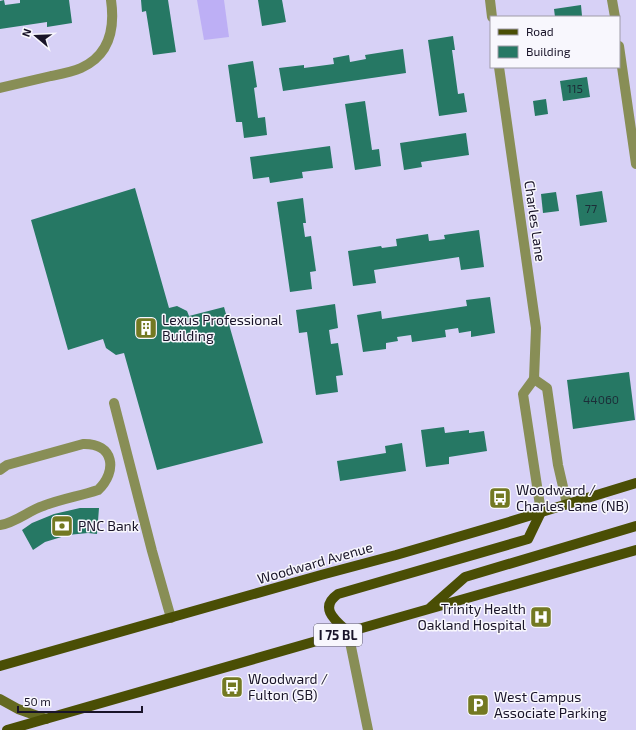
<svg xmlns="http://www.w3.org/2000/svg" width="636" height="730" viewBox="0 0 636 730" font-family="'Exo 2',sans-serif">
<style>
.green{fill:#bdaff5}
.building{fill:#267864}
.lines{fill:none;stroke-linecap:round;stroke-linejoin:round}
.lane{stroke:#888e56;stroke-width:10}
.street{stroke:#888e56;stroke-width:10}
.secondary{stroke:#646921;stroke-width:10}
.primary{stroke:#4a4e05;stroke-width:10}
.labels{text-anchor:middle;stroke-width:3;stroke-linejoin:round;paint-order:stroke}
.number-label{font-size:12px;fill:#1c2d38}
.shield{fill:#f8f7fd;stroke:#5c5869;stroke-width:1}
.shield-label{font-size:13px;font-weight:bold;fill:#191429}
.street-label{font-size:14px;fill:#191429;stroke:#f8f7fd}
.poi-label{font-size:14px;fill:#191429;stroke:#f8f7fd;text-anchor:start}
</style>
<rect width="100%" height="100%" fill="#d7d1f6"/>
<!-- green -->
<polygon class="green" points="197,0 224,0 229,37 204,40"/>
<!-- building -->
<g class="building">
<polygon points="4,0 5,5 20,3 20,0 69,0 72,23 47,27 47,22 0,29 0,1"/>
<polygon points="141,0 168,0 176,52 153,55 146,11 142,12"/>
<polygon points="258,0 282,0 286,22 262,26"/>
<polygon points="581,5 582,16 555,17 554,9"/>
<polygon points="453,36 455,50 452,50 458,94 464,93 467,112 439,116 428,40"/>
<polygon points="403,49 406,73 283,91 279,68 304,65 304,68 334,64 333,58 349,55 350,62 366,59 365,55"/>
<polygon points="253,61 257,87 254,88 258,118 265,117 267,135 244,138 242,122 236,122 228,65"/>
<polygon points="587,77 590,97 563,101 560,81"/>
<polygon points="546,99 548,114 535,116 533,101"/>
<polygon points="365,101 372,150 379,149 381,166 355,170 345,104"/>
<polygon points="466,133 469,155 421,162 422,167 404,170 400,143"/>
<polygon points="330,146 333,168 302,172 303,178 270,183 269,177 253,179 250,157"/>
<polygon points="135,188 169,308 177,306 187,311 189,316 224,307 263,443 157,470 124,353 116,355 106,348 103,339 68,350 31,220"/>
<polygon points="602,191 607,222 580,226 576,195"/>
<polygon points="556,192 559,211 543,213 541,194"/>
<polygon points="303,198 306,223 303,223 305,237 311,236 316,271 310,272 312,289 290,292 277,202"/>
<polygon points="479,230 484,267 461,270 459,257 374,270 376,283 353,286 348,251 381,246 382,248 397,246 396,239 428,234 429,241 445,239 444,235"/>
<polygon points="490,297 495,333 471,337 471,331 459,333 458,328 445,330 446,337 412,342 411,335 397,337 398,341 386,343 386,349 363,352 357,315 381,311 382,319 467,306 466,300"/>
<polygon points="335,304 338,328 329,330 331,344 338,343 343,375 336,376 338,392 316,395 307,332 299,333 296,310"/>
<polygon points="629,372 635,420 573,429 567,380"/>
<polygon points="444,427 445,433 469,430 469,433 484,431 487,451 449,457 449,464 426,467 421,430"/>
<polygon points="402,443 406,471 340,481 337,461 386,453 385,446"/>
<polygon points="80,508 99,508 97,534 88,533 68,535 45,542 33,550 22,530 32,523 54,514"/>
</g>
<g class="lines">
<!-- lane -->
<g class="lane">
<polyline points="114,403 152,551 171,618"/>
<path d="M0 470 7 465 83 444C114 443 118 471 98 490 80 496 61 499 43 506 28 511 15 523 0 525"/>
</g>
<!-- street -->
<g class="street">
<polyline points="490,0 492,17"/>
<polyline points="612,0 615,17"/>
<polyline points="619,46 636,164"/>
<polyline points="499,67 536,328 534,379 523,394 541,512"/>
<path d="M0 88C17 84 34 80 51 76 61 74 72 72 81 68 110 55 115 28 111 0"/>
<polyline points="534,379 547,388 558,465 567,504"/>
<polyline points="348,632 368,730"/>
</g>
<!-- secondary -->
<polyline class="secondary" points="0,699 18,709 46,719"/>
<!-- primary -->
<g class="primary">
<polyline points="431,607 465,577 636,526"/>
<path d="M348 632C336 621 318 608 338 594L528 539 541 512"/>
<polyline points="0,666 321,575 396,555 509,522 636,483"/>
<polyline points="7,730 348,632 636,550"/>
</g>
</g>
<!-- icons -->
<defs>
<g id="building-square" transform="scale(1.15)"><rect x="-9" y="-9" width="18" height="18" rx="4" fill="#737922" stroke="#f8f7fd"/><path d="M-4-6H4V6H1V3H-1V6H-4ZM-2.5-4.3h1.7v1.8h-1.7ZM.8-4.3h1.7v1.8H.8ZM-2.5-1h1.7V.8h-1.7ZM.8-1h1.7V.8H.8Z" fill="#fff"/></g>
<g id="bus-square" transform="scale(1.15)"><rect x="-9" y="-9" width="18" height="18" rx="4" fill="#737922" stroke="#f8f7fd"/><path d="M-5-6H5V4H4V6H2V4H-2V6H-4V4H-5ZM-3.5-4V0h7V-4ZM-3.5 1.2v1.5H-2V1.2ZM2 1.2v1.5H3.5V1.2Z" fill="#fff"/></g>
<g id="bank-square" transform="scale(1.15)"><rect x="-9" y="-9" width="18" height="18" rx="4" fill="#737922" stroke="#f8f7fd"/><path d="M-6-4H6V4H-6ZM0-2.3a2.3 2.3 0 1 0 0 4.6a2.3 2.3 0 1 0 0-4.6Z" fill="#fff"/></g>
<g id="hospital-square" transform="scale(1.15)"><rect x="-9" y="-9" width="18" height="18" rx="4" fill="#737922" stroke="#f8f7fd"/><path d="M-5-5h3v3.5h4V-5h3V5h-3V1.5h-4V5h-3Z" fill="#fff"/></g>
<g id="parking-square" transform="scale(1.15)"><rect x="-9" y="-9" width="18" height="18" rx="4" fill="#737922" stroke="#f8f7fd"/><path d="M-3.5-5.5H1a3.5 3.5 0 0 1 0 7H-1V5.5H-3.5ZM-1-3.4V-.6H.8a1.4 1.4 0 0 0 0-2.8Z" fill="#fff"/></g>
</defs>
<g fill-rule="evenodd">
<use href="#building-square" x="146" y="328"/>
<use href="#bus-square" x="500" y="498"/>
<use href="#bank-square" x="62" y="526"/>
<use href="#hospital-square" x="541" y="617"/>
<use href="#bus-square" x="232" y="687"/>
<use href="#parking-square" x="478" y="705"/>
</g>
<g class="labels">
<!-- number labels -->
<g class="number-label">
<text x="575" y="93">115</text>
<text x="591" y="213">77</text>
<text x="601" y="404">44060</text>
</g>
<!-- shield labels -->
<rect class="shield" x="314" y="624" width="48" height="22" rx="3"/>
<g class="shield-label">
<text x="338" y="640">I 75 BL</text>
</g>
<!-- street labels -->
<g class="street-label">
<text transform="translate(535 221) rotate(82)" y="5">Charles Lane</text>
<text transform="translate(315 563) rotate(-16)" y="5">Woodward Avenue</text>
</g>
<!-- poi labels -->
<g class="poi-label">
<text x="162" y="325">Lexus Professional<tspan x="162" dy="16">Building</tspan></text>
<text x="516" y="495">Woodward /<tspan x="516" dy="16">Charles Lane (NB)</tspan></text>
<text x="78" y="531">PNC Bank</text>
<text x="526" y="614" text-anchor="end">Trinity Health<tspan x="526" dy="16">Oakland Hospital</tspan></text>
<text x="248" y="684">Woodward /<tspan x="248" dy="16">Fulton (SB)</tspan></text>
<text x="494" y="702">West Campus<tspan x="494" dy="16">Associate Parking</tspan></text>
</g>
</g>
<!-- legend -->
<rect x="490" y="16" width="130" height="52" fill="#f8f7fd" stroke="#9f9ca8"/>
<rect x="498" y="29" width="20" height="6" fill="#4a4e05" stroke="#9f9ca8"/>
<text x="526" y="36" font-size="12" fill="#191429">Road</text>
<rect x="498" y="46" width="20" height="12" fill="#267864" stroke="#9f9ca8"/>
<text x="526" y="56" font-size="12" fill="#191429">Building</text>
<!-- north arrow -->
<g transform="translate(36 36) rotate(289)" stroke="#f8f7fd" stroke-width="3" paint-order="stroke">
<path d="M0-3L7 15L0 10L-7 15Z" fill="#191429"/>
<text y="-6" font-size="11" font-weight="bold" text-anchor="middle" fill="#191429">N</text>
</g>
<!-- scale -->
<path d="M18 706v6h124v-6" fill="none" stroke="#191429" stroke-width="2"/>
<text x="24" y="706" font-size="12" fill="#191429" stroke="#f8f7fd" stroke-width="3" paint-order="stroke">50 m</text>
</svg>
